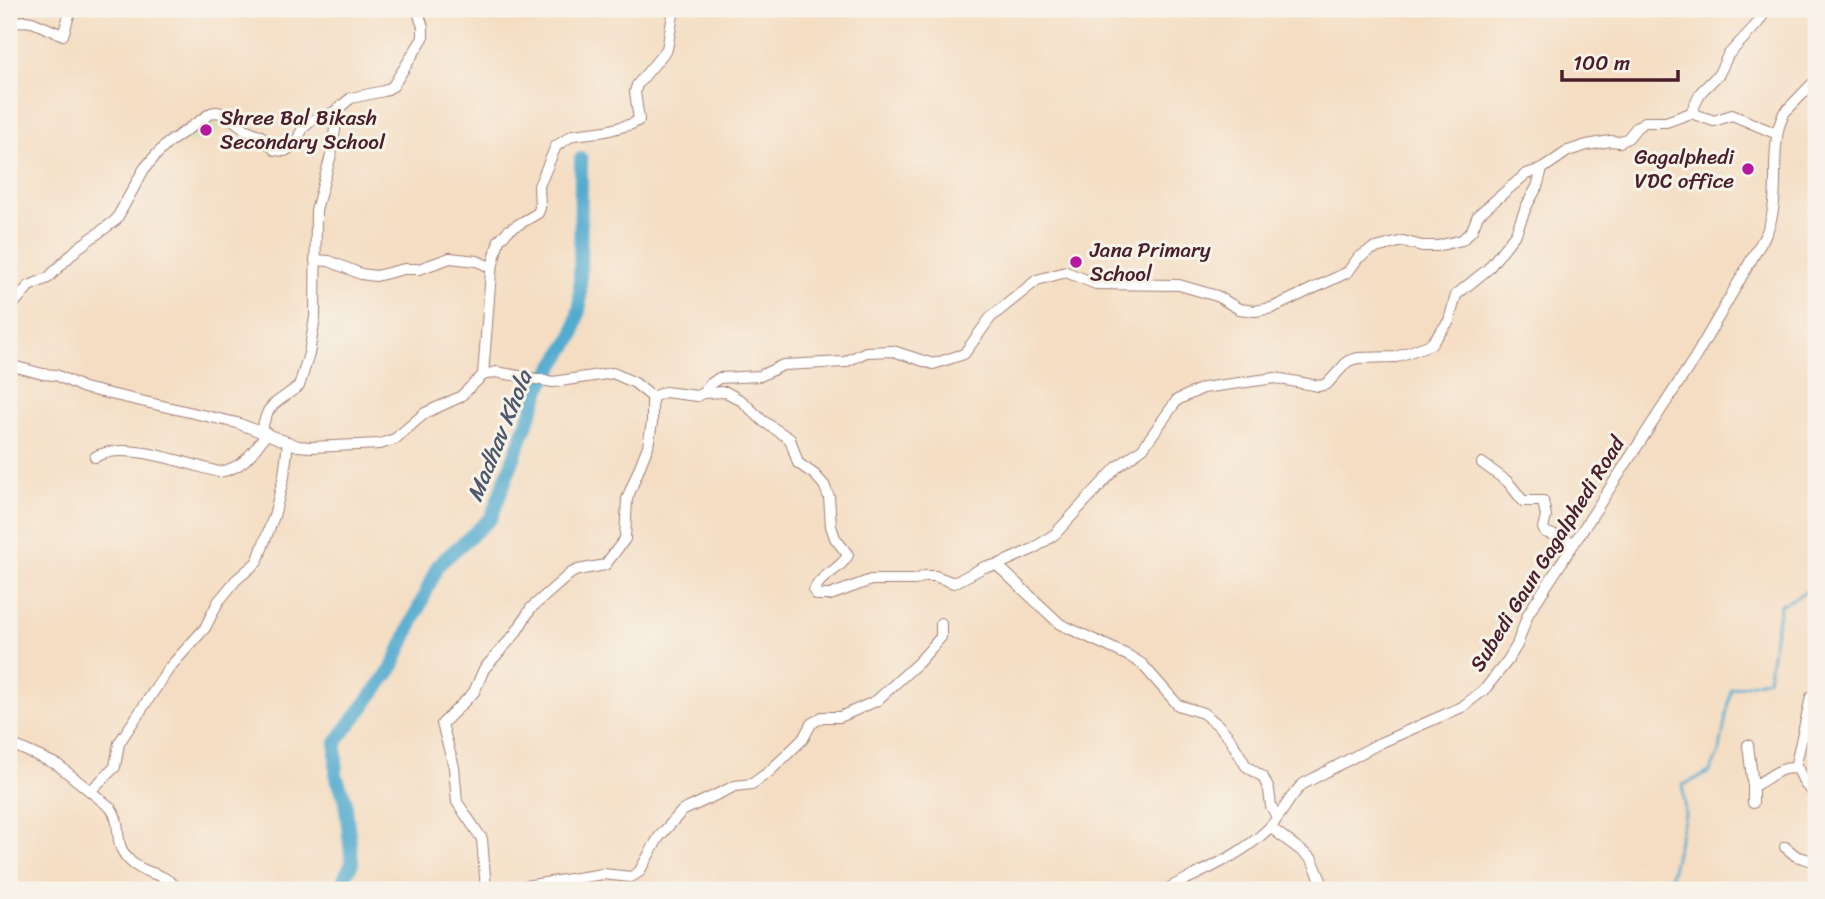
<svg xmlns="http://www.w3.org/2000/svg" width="1825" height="899" viewBox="0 0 1825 899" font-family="Sriracha,sans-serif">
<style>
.built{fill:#dddebc}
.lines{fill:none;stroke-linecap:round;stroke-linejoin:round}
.stream{stroke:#52abcf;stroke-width:2.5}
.river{stroke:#52abcf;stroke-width:14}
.minor-casing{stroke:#9f7e76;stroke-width:12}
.minor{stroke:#fff;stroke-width:10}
.poi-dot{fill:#b5179e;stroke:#f7f3e8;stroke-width:2.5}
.labels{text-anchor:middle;stroke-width:6;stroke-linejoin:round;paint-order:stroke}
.poi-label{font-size:21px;fill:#4a1f2b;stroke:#f7f3e8;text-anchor:start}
.street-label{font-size:21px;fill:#4a1f2b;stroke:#f7f3e8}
.water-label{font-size:23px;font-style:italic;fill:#4d576d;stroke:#f7f3e8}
</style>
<rect width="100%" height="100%" fill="#f7f3e8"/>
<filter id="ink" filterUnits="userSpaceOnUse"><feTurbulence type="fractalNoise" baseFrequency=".0143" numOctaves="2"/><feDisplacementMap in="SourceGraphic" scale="14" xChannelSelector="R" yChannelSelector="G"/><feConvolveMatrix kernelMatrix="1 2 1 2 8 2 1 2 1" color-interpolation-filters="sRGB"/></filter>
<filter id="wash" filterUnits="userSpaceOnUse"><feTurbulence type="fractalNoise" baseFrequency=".00686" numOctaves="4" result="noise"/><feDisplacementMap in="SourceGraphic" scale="28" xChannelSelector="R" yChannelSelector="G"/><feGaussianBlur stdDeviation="1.57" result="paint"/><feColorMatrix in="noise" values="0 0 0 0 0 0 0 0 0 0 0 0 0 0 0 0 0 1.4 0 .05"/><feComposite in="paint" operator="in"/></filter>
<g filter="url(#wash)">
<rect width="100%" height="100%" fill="#f4ddc2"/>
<!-- built -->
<polygon class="built" points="217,113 231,126 192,145 185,135"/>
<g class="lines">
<!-- stream -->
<polyline class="stream" points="1663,890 1668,886 1685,815 1683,785 1710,772 1720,750 1731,689 1768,679 1780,606 1816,586"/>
<!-- river -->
<polyline class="river" points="338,890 352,863 345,799 336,776 336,742 391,670 438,565 491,518 542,384 573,336 580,306 581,159"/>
</g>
</g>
<g filter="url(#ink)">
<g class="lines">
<!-- minor casing -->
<g class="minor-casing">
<g id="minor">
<polyline points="9,24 24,21 32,22 63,35 71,9"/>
<polyline points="12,24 13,9"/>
<polyline points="1691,113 1701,92 1719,74 1728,55 1757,24 1767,9"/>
<polyline points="315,260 329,261 361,274 376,276 404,269 419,269 450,258 477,261 492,268"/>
<polyline points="9,309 29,286 48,278 78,248 116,220 144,169 156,155 168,143 211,113 216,112 226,114 245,129 261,136 275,150 285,151 295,144 303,128 311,121 334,112 351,98 384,91 393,86 423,38 423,27 417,9"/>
<path d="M9 365 43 374 56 375 84 388 237 423 298 446 311 447 380 444 395 439 425 413 460 397 483 375 496 372 553 382 613 373 635 383 652 397 665 392 697 396 703 393 726 392 742 401 763 421 790 439 798 463 815 475 824 485 829 497 831 526 835 538 848 555C840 571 819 575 814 591L817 595H830L871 580H915L925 576H935L954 583 984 567 997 565 1033 549 1055 534 1117 467 1143 448 1177 400 1203 388 1275 378 1319 386 1327 384 1348 361 1358 358 1396 357 1431 344 1449 321 1456 295 1488 269 1516 233 1526 207 1537 187 1542 169"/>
<polyline points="483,375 491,272 499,240 509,230 538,213 540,208 539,186 556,146 573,135 606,131 632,124 639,120 635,92 637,85 667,49 674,9"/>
<polyline points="703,393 709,385 719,378 760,376 783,365 845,362 866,352 893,351 933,364 964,354 991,317 1037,280 1066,272 1096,284 1179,285 1217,296 1239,309 1255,311 1272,308 1348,272 1358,258 1372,249 1403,241 1422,246 1437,246 1462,240 1472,230 1478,215 1526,174 1542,169 1568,151 1587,145 1610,141 1620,142 1628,138 1637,127 1645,122 1666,122 1691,113 1714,121 1732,115 1777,134"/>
<polyline points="261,430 268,411 274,404 299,386 309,354 315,317 316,210 331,155 337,116 334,112"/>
<path d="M95 457C124 440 187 464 219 472 244 468 253 452 267 433"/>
<polyline points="1482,463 1508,482 1523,501 1543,501 1546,516 1543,528 1545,532 1574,543"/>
<polyline points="997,565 1060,624 1129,656 1142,664 1178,705 1203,713 1218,725 1229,737 1246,766 1263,777 1269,790 1271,806 1277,817"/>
<path d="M9 743 58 765 111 808C124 827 111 842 130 861 145 876 163 870 178 890"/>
<polyline points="1748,745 1753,786"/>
<polyline points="1795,768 1811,697"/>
<polyline points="90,791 115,767 119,743 170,667 205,628 218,602 236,580 257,562 274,516 284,476 288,442"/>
<path d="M1753 803V786C1770 779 1778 765 1798 769L1805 784 1816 795"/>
<polyline points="1270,827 1312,859 1325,890"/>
<polyline points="1785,847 1796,856 1816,862"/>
<polyline points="486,890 482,839 457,802 454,767 442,724 474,692 484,669 515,634 531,608 571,573 578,570 605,565 625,539 627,499 648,446 652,423 652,397"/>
<polyline points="498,890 603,874 631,877 639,872 659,837 682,811 735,786 752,784 770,771 803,739 811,724 822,717 840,717 876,701 919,662 941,637 941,623"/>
<path d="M1165 890C1201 871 1240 857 1269 828 1282 815 1289 796 1303 784L1380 743 1462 707 1485 689 1508 660 1517 645 1528 614 1696 356 1765 236C1782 202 1770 162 1779 126L1784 113 1816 80"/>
<polyline points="1813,890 1816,869"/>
</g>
</g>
<!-- minor -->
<use href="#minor" class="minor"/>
</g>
</g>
<!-- markers -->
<g class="poi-dot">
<circle cx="206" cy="130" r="7"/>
<circle cx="1748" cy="169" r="7"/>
<circle cx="1076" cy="262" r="7"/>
</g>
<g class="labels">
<!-- poi labels -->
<g class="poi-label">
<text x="220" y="125">Shree Bal Bikash<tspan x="220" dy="24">Secondary School</tspan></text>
<text x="1734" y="164" text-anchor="end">Gagalphedi<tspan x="1734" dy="24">VDC office</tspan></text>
<text x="1090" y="257">Jana Primary<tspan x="1090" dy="24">School</tspan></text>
</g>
<!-- street labels -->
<g class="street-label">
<text transform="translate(1547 554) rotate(-58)" y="7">Subedi Gaun Gagalphedi Road</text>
</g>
<!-- water labels -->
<g class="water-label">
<text transform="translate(499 436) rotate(-68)" y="8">Madhav Khola</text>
</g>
</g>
<!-- margin -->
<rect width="1825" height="899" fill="none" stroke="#f7f3e8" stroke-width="35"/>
<!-- scale -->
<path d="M1562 70v10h116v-10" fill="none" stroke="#4a1f2b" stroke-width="3.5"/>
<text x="1573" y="70" font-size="21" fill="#4a1f2b" stroke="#f7f3e8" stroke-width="5" paint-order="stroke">100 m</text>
</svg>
